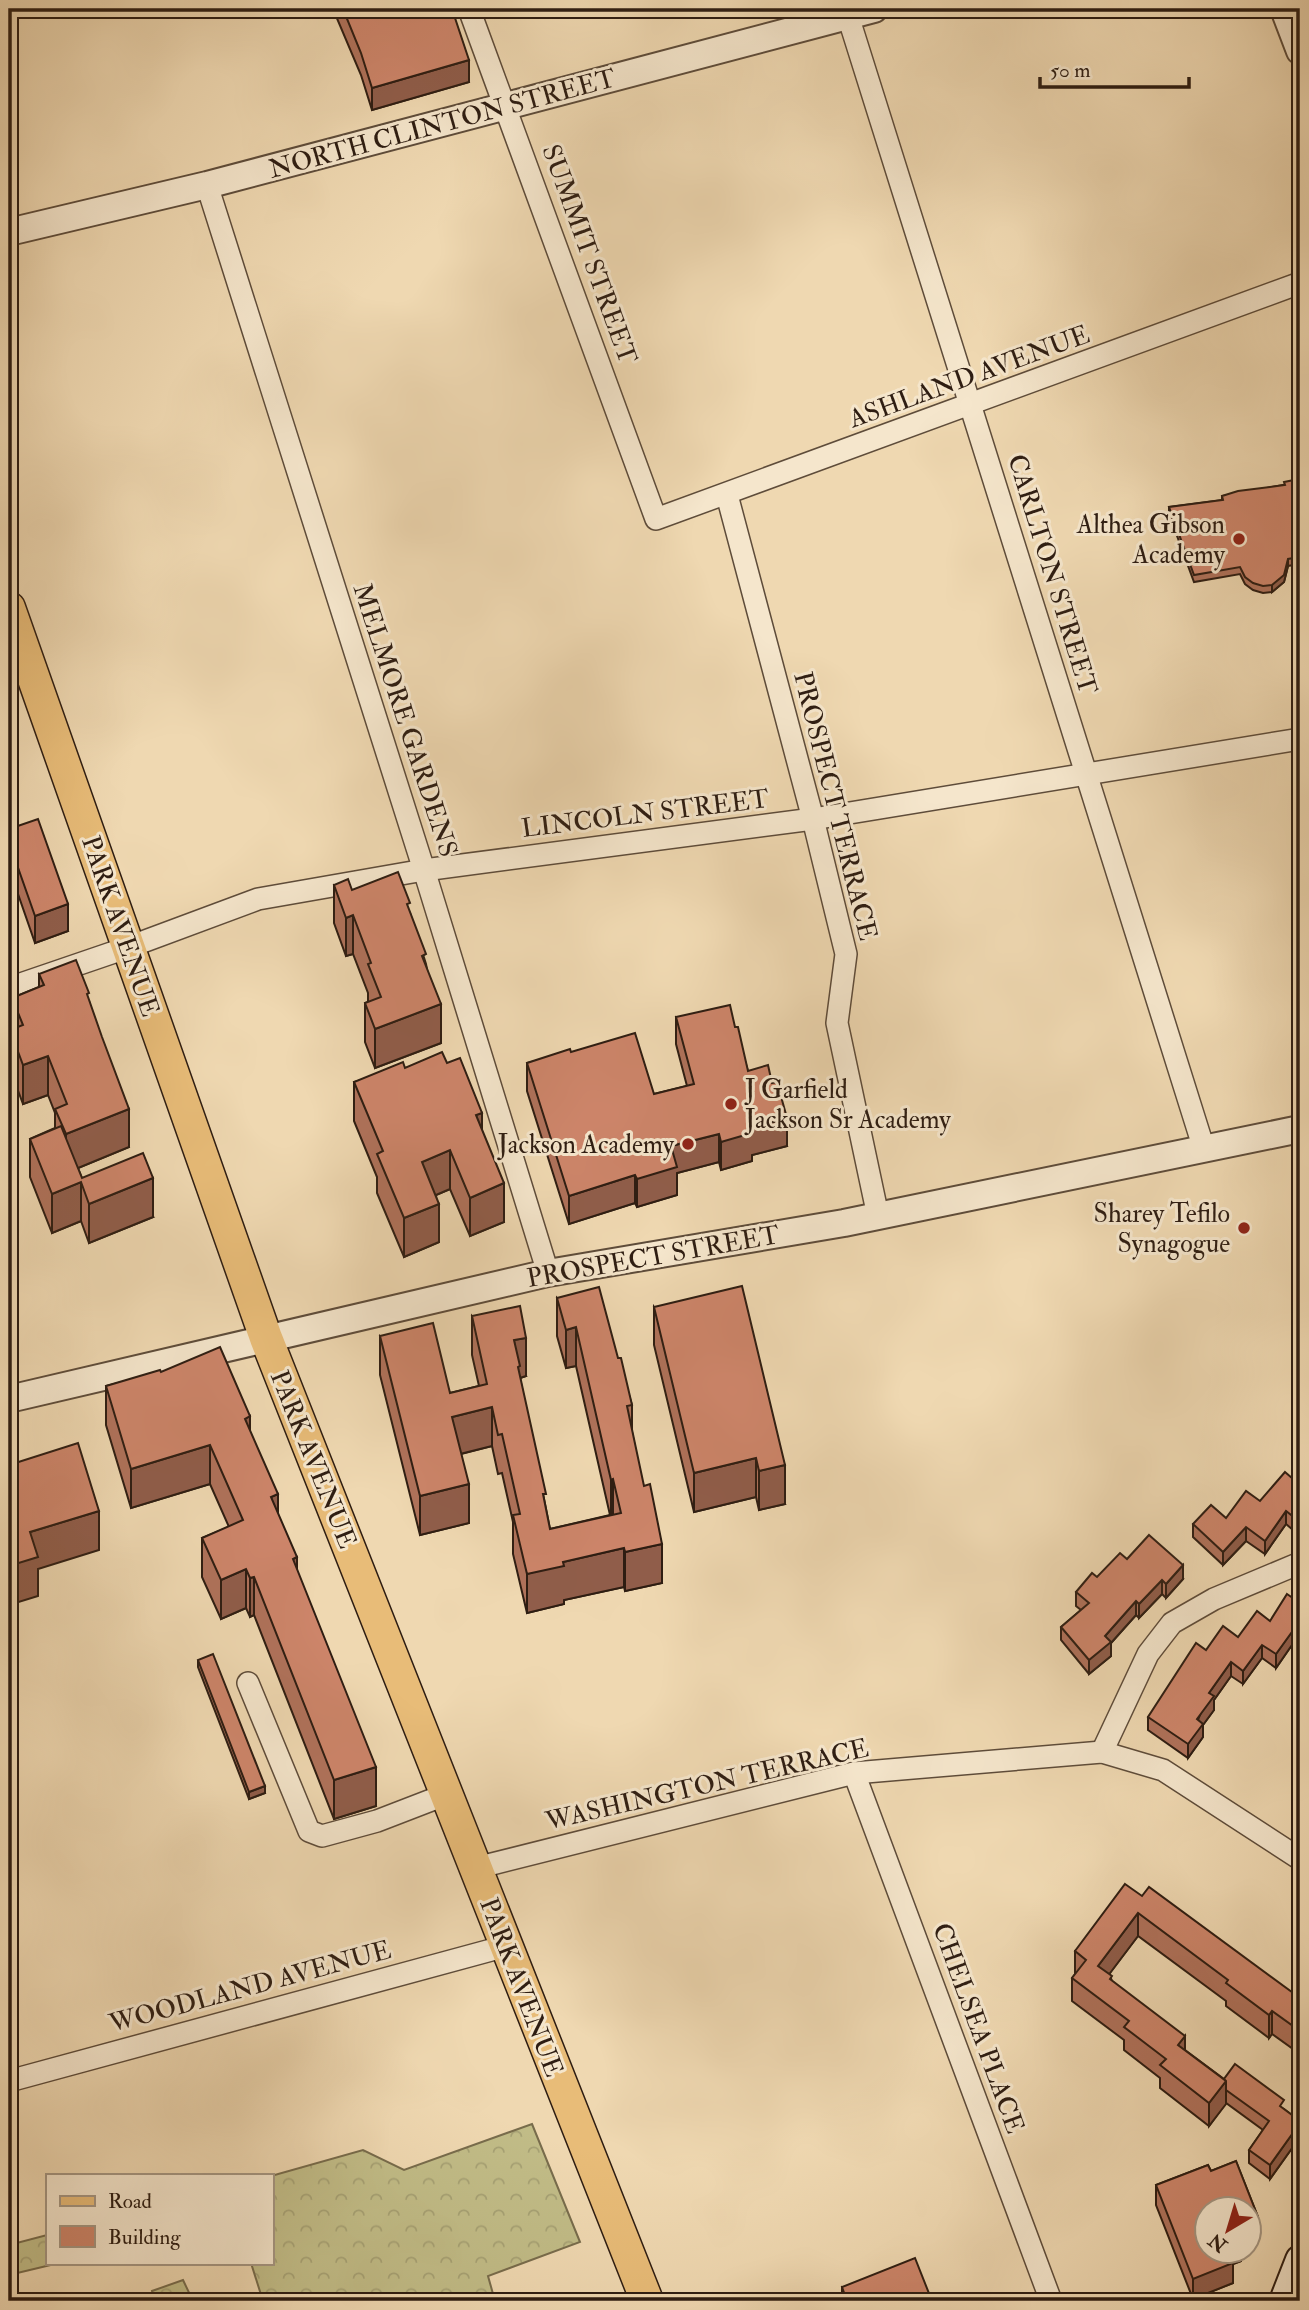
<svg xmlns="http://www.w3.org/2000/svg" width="1309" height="2310" viewBox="0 0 1309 2310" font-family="'IM FELL Double Pica',serif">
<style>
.forest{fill:url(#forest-crowns);stroke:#786c4c;stroke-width:2}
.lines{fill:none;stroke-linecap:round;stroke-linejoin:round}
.minor-casing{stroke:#5e4c3a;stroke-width:24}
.tertiary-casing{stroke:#5e4c3a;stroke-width:30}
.secondary-casing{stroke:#2e1d12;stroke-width:32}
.primary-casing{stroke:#2e1d12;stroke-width:35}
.minor{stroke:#f5e6cc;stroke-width:21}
.tertiary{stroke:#f5e6cc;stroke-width:26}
.secondary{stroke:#f5e6cc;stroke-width:28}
.primary{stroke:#e8bc78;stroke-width:32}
.wall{fill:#b0725b;stroke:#2e1d12;stroke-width:2}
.shaded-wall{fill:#905d4a;stroke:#2e1d12;stroke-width:2}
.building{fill:#cd856a;stroke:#2e1d12;stroke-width:2}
.poi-dot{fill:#8f2418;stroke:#f5e6cc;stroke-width:2.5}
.labels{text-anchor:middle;stroke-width:6;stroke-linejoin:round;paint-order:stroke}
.street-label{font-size:26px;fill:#2e1d12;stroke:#f5e6cc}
.poi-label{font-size:26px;fill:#2e1d12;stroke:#f5e6cc;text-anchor:end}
</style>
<defs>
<pattern id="forest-crowns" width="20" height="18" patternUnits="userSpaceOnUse" patternTransform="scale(1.75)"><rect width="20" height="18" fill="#c1bc87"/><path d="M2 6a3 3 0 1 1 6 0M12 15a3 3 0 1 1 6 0" fill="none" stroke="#a6a174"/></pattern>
</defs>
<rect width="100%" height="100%" fill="#efd8b1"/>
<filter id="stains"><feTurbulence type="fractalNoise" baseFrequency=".00286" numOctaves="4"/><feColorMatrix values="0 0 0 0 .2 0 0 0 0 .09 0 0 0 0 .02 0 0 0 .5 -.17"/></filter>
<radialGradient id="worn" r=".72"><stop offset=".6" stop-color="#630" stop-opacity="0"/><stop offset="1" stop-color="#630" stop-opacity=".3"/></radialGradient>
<!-- forest -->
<g class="forest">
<polygon points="532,2124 580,2242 488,2276 495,2301 263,2301 251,2263 271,2263 271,2176 363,2150 404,2170"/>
<polygon points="47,2235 47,2263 59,2263 9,2275 9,2245"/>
<polygon points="183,2280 193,2301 154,2301 152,2291"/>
</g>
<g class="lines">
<!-- minor casing -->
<g class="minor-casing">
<g id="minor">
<polyline points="469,9 656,519 1300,283"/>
<polyline points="848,16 1204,1149"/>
<polyline points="207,185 424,870 548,1273"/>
<polyline points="727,495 813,819 846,954 837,1023 878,1216"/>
<polyline points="9,988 129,947 258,899 424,870 813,819 1300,739"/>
<polyline points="248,1683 309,1831 322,1836 377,1821 447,1794"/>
<polyline points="1102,1752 1148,1654 1172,1623 1214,1599 1300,1563"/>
<polyline points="854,1773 1051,2301"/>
<polyline points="476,1868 854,1773 1102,1752 1163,1770 1300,1859"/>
<polyline points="9,2081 506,1946"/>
</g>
</g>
<!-- tertiary casing -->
<g class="tertiary-casing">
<g id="tertiary">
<polyline points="1284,9 1300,51"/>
<polyline points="9,232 207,185 874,9"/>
<polyline points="9,1399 548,1273 844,1223 1300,1129"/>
</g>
</g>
<!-- secondary casing -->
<g class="secondary-casing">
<polyline id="secondary" points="1284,2301 1300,2260"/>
</g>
<!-- primary casing -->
<g class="primary-casing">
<polyline id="primary" points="9,608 266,1338 647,2301"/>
</g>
<!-- minor -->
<use href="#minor" class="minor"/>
<!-- tertiary -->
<use href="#tertiary" class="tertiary"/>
<!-- secondary -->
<use href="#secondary" class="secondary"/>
<!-- primary -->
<use href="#primary" class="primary"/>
</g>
<!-- wall -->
<g class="wall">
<polygon points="333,9 452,9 469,82 372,110 361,75"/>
<polygon points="1300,482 1300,564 1288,566 1284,582 1272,592 1263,593 1253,590 1245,584 1240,574 1194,582 1169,514 1169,507 1222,500 1222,496"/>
<polygon points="9,829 68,931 35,943 9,868"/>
<polygon points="334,885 352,890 410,913 426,964 441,1043 375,1068 365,1042 365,1003 368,1002 368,993 353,954 346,956 334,923"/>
<polygon points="39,974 89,1001 129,1147 78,1168 82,1178 153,1217 89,1243 81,1221 52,1233 30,1177 30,1139 55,1128 55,1113 48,1095 23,1104 10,1069 10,1030 12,1029 12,998 39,987"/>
<polygon points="676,1017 735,1027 748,1071 787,1146 752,1155 752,1161 721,1170 719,1162 677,1173 677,1195 637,1207 635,1203 569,1224 527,1091 527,1063 571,1052 654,1094 687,1086 676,1044"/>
<polygon points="447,1063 482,1131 504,1222 470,1236 450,1189 436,1195 439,1242 404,1257 377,1193 377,1177 354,1121 354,1082 405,1068"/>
<polygon points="557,1298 618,1358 632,1405 632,1432 662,1583 625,1591 624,1587 564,1600 564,1604 527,1613 513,1554 513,1522 502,1473 498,1474 492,1446 461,1454 469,1523 420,1535 380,1375 380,1336 450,1393 479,1386 472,1355 472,1316 526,1376 520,1378 550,1529 610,1515 576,1366 566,1368 557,1336"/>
<polygon points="654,1307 785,1504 759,1510 756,1497 694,1512 654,1345"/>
<polygon points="161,1372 250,1432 376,1806 334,1819 254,1615 250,1617 246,1608 221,1619 202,1577 202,1538 229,1527 210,1484 131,1508 106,1425 106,1386"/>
<polygon points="1300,1485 1300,1536 1286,1524 1265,1554 1246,1541 1223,1565 1193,1537 1193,1524 1226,1518 1260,1501"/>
<polygon points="1127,1559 1183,1579 1166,1598 1162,1594 1139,1618 1136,1615 1111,1643 1111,1656 1089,1674 1061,1640 1061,1627 1081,1610 1076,1606 1076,1592 1097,1577"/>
<polygon points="1300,1603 1300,1646 1294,1642 1276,1668 1262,1658 1243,1684 1231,1676 1214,1700 1214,1710 1203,1725 1203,1737 1188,1758 1148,1730 1148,1717 1206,1650 1238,1637 1270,1621"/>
<polygon points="198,1660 265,1793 249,1799 198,1667"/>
<polygon points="1142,1896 1300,1998 1300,2054 1272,2034 1269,2038 1226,2006 1226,2001 1138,1936 1109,1974 1112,1981 1185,2050 1224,2079 1284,2109 1300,2121 1300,2137 1270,2179 1249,2163 1249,2150 1263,2130 1226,2103 1209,2126 1160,2088 1160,2078 1124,2050 1124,2040 1072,2001 1072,1978 1075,1974 1075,1951"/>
<polygon points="1236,2161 1258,2217 1258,2237 1250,2240 1250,2208 1208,2208 1208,2250 1241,2250 1241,2261 1233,2264 1233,2283 1193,2299 1156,2205 1156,2185 1208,2165 1211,2171"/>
<polygon points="842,2287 932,2301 842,2301"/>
</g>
<!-- shaded-wall -->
<g class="shaded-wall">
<polygon points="469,60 469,82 372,110 372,88"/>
<polygon points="1288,559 1288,566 1284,582 1272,592 1272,585"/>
<polygon points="68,904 68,931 35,943 35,916"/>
<polygon points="353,915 353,954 346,956 346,918"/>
<polygon points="441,1004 441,1043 375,1068 375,1029"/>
<polygon points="48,1056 48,1095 23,1104 23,1065"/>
<polygon points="129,1109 129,1147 66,1173 66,1134"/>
<polygon points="482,1113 482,1152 476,1115"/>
<polygon points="787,1118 787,1146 752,1155 752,1161 721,1170 721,1142 751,1128"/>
<polygon points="719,1134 719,1162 677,1173 677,1195 637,1207 637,1179 671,1146"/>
<polygon points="450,1150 450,1189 422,1201 422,1162"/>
<polygon points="635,1175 635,1203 569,1224 569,1196"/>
<polygon points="153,1178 153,1217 89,1243 89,1204"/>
<polygon points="81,1182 81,1221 52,1233 52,1194"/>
<polygon points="504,1183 504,1222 470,1236 470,1198"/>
<polygon points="439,1204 439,1242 404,1257 404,1218"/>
<polygon points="576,1327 576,1366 566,1368 566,1330"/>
<polygon points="526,1338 526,1376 520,1378 520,1405 514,1340"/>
<polygon points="492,1407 492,1446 452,1456 452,1417"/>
<polygon points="250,1416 250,1455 245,1419"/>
<polygon points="210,1445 210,1484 131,1508 131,1469"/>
<polygon points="756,1458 756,1497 694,1512 694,1473"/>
<polygon points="785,1465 785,1504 759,1510 759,1471"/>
<polygon points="613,1479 613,1518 611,1518 611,1480"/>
<polygon points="469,1484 469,1523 420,1535 420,1496"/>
<polygon points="278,1494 278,1533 271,1497"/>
<polygon points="99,1511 99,1550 38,1569 38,1596 9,1605 9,1566 30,1532"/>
<polygon points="1286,1511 1286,1524 1265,1554 1265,1541"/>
<polygon points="1246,1527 1246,1541 1223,1565 1223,1552"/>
<polygon points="662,1544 662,1583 625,1591 625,1552"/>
<polygon points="624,1548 624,1587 564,1600 564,1604 527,1613 527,1574 563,1562"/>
<polygon points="297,1557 297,1596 293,1559"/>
<polygon points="1183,1565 1183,1579 1166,1598 1166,1584"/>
<polygon points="246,1569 246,1608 221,1619 221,1580"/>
<polygon points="254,1577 254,1615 250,1617 250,1578"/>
<polygon points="1162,1580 1162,1594 1139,1618 1139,1604"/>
<polygon points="1136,1601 1136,1615 1111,1643 1111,1656 1089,1674 1089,1660 1105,1636"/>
<polygon points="1294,1629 1294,1642 1276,1668 1276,1654"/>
<polygon points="1262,1645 1262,1658 1243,1684 1243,1671"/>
<polygon points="1231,1662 1231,1676 1214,1700 1214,1710 1203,1725 1203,1737 1188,1758 1188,1744 1209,1693"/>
<polygon points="376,1767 376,1806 334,1819 334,1780"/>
<polygon points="265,1786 265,1793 249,1799 249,1792"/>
<polygon points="1138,1913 1138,1936 1098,1989 1098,1966"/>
<polygon points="1272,2011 1272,2034 1269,2038 1269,2015"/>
<polygon points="1185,2036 1185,2059 1178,2045"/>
<polygon points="1226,2081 1226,2104 1209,2126 1209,2103"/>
<polygon points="1300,2123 1300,2137 1270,2179 1270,2165"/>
<polygon points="1258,2217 1258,2237 1250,2240 1250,2220"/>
<polygon points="1226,2250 1241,2250 1241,2261 1233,2264 1233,2283 1193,2299 1193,2279"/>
</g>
<!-- building -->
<g class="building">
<polygon points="343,9 452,9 469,60 372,88 361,53"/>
<polygon points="1299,479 1300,482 1300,557 1288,559 1284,575 1272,585 1263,586 1253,583 1245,577 1240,567 1194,575 1169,507 1223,500 1222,496 1238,491 1285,485 1284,482"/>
<polygon points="38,819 68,904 35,916 9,842 9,829"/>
<polygon points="398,872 410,903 407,904 426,954 422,956 441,1004 375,1029 365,1003 381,997 368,964 371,963 353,915 346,918 334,885 348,879 352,890"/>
<polygon points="76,960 89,993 87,994 102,1037 129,1109 66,1134 55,1109 67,1104 48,1056 23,1065 10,1030 23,1025 12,998 44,985 39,974"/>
<polygon points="730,1005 735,1027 738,1027 748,1071 768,1065 772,1083 777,1082 787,1118 751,1128 752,1133 721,1142 719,1134 671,1146 677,1167 637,1179 635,1175 569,1196 527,1063 570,1049 571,1052 635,1033 654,1094 694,1084 676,1017"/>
<polygon points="442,1052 447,1063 460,1058 482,1113 476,1115 504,1183 470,1198 450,1150 422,1162 439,1204 404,1218 377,1154 383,1151 354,1082 403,1062 405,1068"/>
<polygon points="61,1126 82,1178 143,1153 153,1178 89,1204 81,1182 52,1194 30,1139"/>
<polygon points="742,1286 785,1465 759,1471 756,1458 694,1473 654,1307"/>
<polygon points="599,1287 618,1358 621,1358 632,1405 627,1406 644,1486 650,1484 662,1544 625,1552 624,1548 563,1562 564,1566 527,1574 513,1515 520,1514 502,1434 498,1435 492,1407 452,1417 469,1484 420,1496 380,1336 433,1323 450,1393 487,1384 472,1316 520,1306 526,1338 514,1340 520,1366 518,1367 546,1494 543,1494 550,1529 621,1513 613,1479 611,1480 576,1327 566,1330 557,1298"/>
<polygon points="220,1347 250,1416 245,1419 278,1494 271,1497 297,1557 293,1559 376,1767 334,1780 254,1577 250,1578 246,1569 221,1580 202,1538 243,1520 210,1445 131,1469 106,1386 160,1370 161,1372"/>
<polygon points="78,1443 99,1511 30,1532 38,1557 9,1566 9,1465"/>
<polygon points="1285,1472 1300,1485 1300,1522 1286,1511 1265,1541 1246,1527 1223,1552 1193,1524 1211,1505 1226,1518 1246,1491 1260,1501"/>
<polygon points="1149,1535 1183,1565 1166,1584 1162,1580 1139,1604 1136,1601 1105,1636 1111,1642 1089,1660 1061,1627 1089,1603 1076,1592 1092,1573 1097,1577 1120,1553 1127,1559"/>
<polygon points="1287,1594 1300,1603 1300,1633 1294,1629 1276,1654 1262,1645 1243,1671 1231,1662 1209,1693 1214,1696 1197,1719 1203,1724 1188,1744 1148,1717 1196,1643 1206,1650 1223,1626 1238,1637 1257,1611 1270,1621"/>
<polygon points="213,1654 265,1786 249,1792 198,1660"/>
<polygon points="1125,1884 1142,1896 1149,1887 1300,1998 1300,2031 1272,2011 1269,2015 1226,1983 1228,1980 1138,1913 1098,1966 1112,1976 1110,1979 1185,2036 1178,2045 1226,2081 1209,2103 1160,2065 1166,2059 1124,2027 1129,2021 1072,1978 1086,1960 1075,1951"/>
<polygon points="1235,2064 1284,2100 1280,2106 1300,2121 1300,2123 1270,2165 1249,2150 1269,2121 1226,2090 1226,2081 1224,2079"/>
<polygon points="1236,2161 1258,2217 1250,2220 1250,2208 1208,2208 1208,2250 1228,2250 1233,2263 1193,2279 1156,2185 1208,2165 1211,2171"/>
<polygon points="915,2258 932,2301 847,2301 842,2287"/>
</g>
<!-- markers -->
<g class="poi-dot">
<circle cx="1239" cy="539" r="7"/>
<circle cx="731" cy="1104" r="7"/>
<circle cx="688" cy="1144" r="7"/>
<circle cx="1244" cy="1228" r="7"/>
</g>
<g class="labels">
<!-- street labels -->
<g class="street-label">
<text transform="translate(442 123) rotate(-15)" y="9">NORTH CLINTON STREET</text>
<text transform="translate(590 254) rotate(70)" y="9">SUMMIT STREET</text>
<text transform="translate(969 376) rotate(-20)" y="9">ASHLAND AVENUE</text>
<text transform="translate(1053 574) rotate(73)" y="9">CARLTON STREET</text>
<text transform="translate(406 720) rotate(72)" y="9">MELMORE GARDENS</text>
<text transform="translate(836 806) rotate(76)" y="9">PROSPECT TERRACE</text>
<text transform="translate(645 813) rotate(-7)" y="9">LINCOLN STREET</text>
<text transform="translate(121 926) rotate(71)" y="9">PARK AVENUE</text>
<text transform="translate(653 1256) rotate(-10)" y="9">PROSPECT STREET</text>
<text transform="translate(314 1459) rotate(68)" y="9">PARK AVENUE</text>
<text transform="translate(707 1784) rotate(-13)" y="9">WASHINGTON TERRACE</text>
<text transform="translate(250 1986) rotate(-15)" y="9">WOODLAND AVENUE</text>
<text transform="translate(522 1987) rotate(69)" y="9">PARK AVENUE</text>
<text transform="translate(979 2028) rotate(70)" y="9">CHELSEA PLACE</text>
</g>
<!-- poi labels -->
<g class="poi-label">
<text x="1225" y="533">Althea Gibson<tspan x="1225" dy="30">Academy</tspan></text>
<text x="745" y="1098" text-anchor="start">J Garfield<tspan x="745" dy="30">Jackson Sr Academy</tspan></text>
<text x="674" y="1153">Jackson Academy</text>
<text x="1230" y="1222">Sharey Tefilo<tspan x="1230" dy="30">Synagogue</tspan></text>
</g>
</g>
<!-- margin -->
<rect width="1309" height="2310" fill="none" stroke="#efd8b1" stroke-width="35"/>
<rect x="10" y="10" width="1288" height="2289" fill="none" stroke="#2e1d12" stroke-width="3.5"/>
<rect x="18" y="18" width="1274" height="2275" fill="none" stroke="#2e1d12" stroke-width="2"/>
<!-- legend -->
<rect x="46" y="2174" width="228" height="91" fill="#f5e6cc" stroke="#a59682" stroke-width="2"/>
<rect x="60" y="2196" width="35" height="10" fill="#e8bc78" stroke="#a59682" stroke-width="2"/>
<text x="108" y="2208" font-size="21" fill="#2e1d12">Road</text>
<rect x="60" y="2226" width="35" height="21" fill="#cd856a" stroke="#a59682" stroke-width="2"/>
<text x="108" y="2244" font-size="21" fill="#2e1d12">Building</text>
<!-- north arrow -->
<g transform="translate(1228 2230) rotate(218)"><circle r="33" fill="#f5e6cc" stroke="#a59682" stroke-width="2"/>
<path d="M0-5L12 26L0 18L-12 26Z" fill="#8f2418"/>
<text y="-10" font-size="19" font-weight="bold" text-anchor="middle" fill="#2e1d12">N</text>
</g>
<!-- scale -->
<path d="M1040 77v10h149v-10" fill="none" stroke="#2e1d12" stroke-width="3.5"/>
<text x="1050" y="77" font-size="21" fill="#2e1d12" stroke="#f5e6cc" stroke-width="5" paint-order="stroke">50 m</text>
<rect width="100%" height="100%" filter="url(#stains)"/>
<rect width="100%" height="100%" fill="url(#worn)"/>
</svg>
